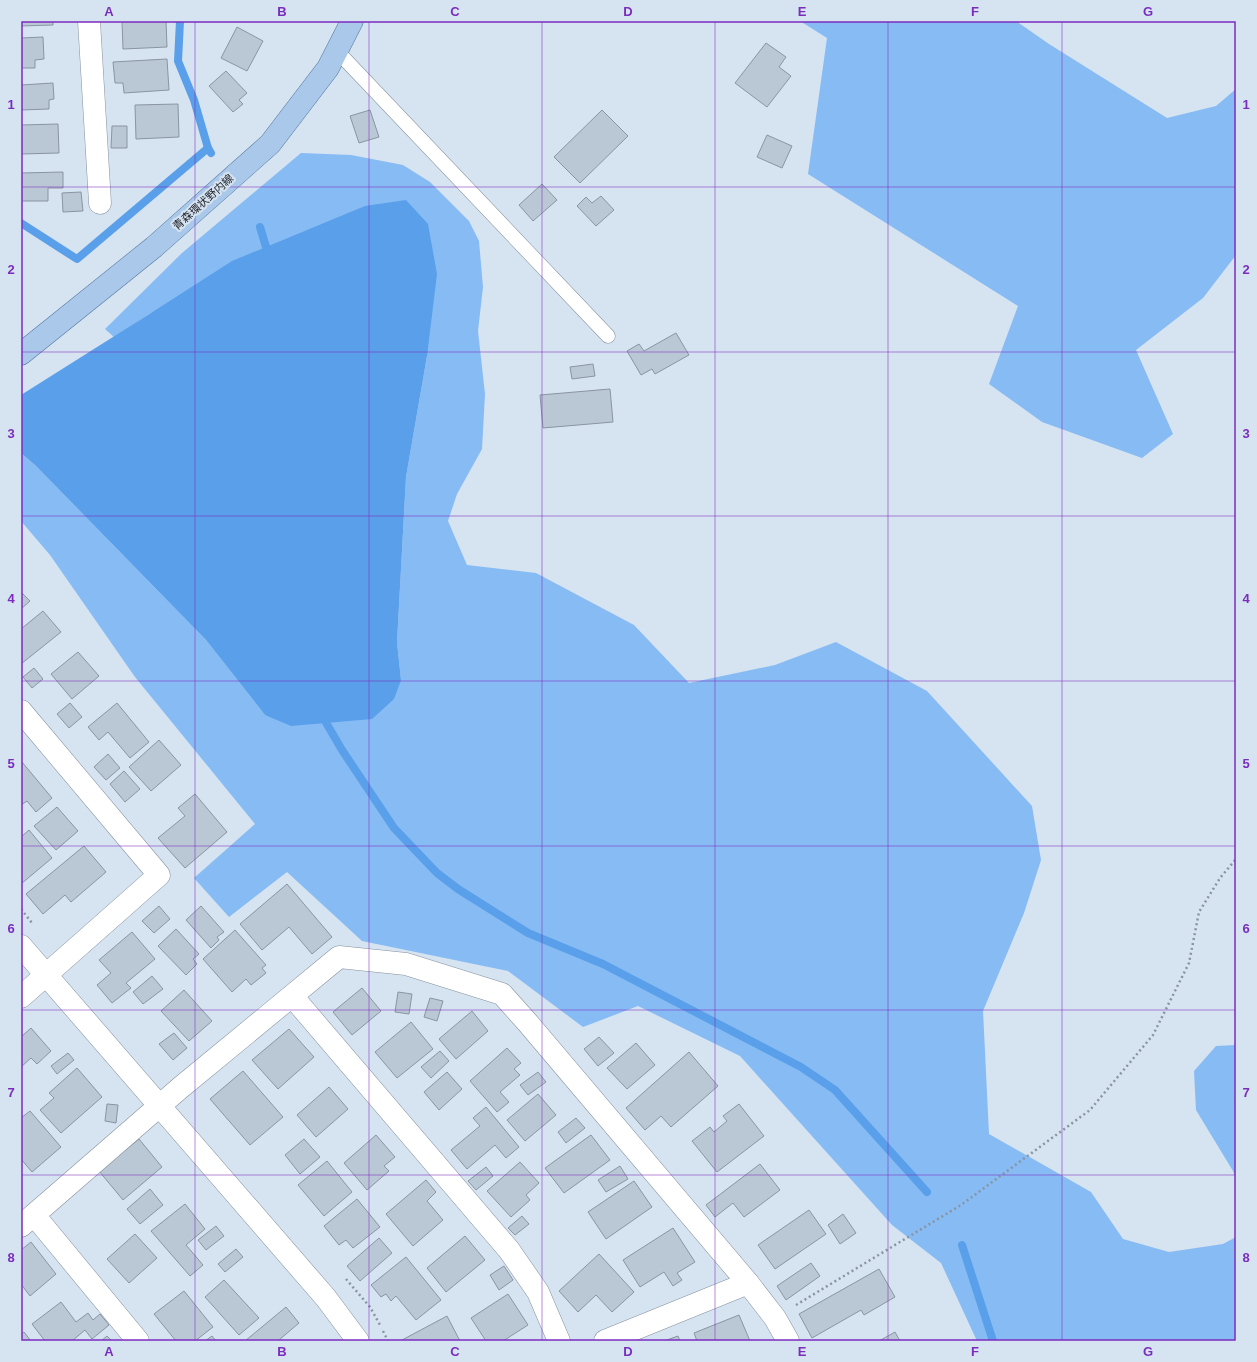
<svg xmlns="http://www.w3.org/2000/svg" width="1257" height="1362" viewBox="0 0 1257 1362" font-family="Helvetica,'Noto Sans JP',sans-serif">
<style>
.green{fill:#87bbf4}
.water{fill:#599fe9}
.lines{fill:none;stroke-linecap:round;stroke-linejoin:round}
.stream{stroke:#599fe9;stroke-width:8}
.building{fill:#bac7d4;stroke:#8a95a2}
.service-casing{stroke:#85919e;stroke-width:15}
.minor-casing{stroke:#85919e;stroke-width:23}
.tertiary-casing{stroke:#85919e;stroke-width:23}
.primary-casing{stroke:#53779e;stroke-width:23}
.path{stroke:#8a949e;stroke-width:2.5;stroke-dasharray:2 3;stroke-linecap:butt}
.service{stroke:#fff;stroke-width:14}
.minor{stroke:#fff;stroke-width:22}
.tertiary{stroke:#fff;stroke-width:22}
.primary{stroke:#a9c8ea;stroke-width:22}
.grid{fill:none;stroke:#7b2cbf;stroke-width:1;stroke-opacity:0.55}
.labels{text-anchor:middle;stroke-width:4;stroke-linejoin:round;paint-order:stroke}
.street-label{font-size:11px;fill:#20242a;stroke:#d6e3f1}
.neatline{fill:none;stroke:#7b2cbf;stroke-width:1.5}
.grid-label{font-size:13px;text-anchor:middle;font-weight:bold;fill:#7b2cbf}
</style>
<rect width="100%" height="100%" fill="#d6e3f1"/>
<!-- green -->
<g class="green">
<polygon points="800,21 1016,21 1049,44 1167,118 1216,106 1236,89 1236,255 1203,298 1136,350 1173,434 1142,458 1042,422 989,384 1018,306 808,174 827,38"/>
<polygon points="301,153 351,155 403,165 430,182 469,221 479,241 483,287 478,331 485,394 482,449 457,494 448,521 467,565 536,573 634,625 689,683 775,665 836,642 927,691 1032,806 1041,860 1024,913 983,1011 989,1134 1091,1192 1123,1239 1169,1252 1223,1244 1236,1237 1236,1341 977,1341 941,1263 892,1225 740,1056 638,1006 583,1027 508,971 362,941 287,872 229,917 194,878 255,824 135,677 50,555 21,521 21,453 35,465 206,640 265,715 401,680 397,642 406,477 427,356 151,313 114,337 105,329 182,253"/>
<polygon points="1236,1045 1236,1179 1233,1171 1196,1110 1194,1071 1216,1046"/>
</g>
<!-- water -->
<polygon class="water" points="406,200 428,224 437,274 427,356 406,477 397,642 401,680 394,699 372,719 291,726 265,715 206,640 35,465 21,453 21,395 151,313 232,261 365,206"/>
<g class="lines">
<!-- stream -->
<g class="stream">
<polyline points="180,21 178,61 194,100 208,148 211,153"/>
<polyline points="21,223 77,259 208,148"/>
<polyline points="260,227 269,257"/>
<polyline points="321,714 342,750 394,828 437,873 458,889 528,933 603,964 801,1067 835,1090 927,1192"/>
<polyline points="962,1245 993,1341"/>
</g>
</g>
<!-- building -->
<g class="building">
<polygon points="21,21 53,21 53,25 21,26"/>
<polygon points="122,21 166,21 167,47 123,49"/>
<polygon points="237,27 263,41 247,71 221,58"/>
<polygon points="43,37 44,59 35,60 35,68 21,68 21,38"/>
<polygon points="766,43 786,57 779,67 791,76 767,107 735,83"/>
<polygon points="167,59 169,90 124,93 123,83 115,83 113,62"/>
<polygon points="226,71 247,93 239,100 243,104 233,112 209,86"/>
<polygon points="53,83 54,99 49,100 49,109 21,110 21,85"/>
<polygon points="178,104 179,137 136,139 135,105"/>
<polygon points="370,110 379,137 359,143 350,116"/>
<polygon points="602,110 628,136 580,183 554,157"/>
<polygon points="58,124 59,153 21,154 21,125"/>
<polygon points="112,126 127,126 127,148 111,148"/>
<polygon points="767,135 792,146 782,168 757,157"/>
<polygon points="63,172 63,188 48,188 48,201 21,201 21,173"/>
<polygon points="542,184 557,200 533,221 519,205"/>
<polygon points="81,192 83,211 63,212 62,193"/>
<polygon points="601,196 614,210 596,226 577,206 586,197 592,203"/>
<polygon points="676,333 689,355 655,374 652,369 641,375 627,351 639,344 644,351"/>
<polygon points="593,364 595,376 572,379 570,367"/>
<polygon points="610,389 613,422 543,428 540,395"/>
<polygon points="21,592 30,601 21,609"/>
<polygon points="43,611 61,632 21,664 21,629"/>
<polygon points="78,652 99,676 72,699 51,674"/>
<polygon points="34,668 43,679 32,688 23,677"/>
<polygon points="70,703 82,717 69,728 57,714"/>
<polygon points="117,703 149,742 130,758 108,732 99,740 88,727"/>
<polygon points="159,740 181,765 151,791 129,767"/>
<polygon points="108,754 120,768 106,780 94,767"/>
<polygon points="21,762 22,762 52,798 36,812 27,801 21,805"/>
<polygon points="124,771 140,789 125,802 110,784"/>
<polygon points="195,794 227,832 185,868 158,838 185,816 178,808"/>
<polygon points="57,807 78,831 56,850 34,826"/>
<polygon points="29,830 52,858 21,884 21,837"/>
<polygon points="84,846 106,872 71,902 65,895 43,914 26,894"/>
<polygon points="287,884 332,937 312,954 289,927 262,950 240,924"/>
<polygon points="159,906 170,919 154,933 142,921"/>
<polygon points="201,906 224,932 217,937 219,940 211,948 186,920"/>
<polygon points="176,929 199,954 193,959 197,964 186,975 158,946"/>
<polygon points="235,930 266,965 262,968 266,973 251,985 246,979 232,992 203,959"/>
<polygon points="132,932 155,959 126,983 131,988 112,1003 97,985 111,973 99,960"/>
<polygon points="152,976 163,989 143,1004 133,992"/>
<polygon points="362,988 381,1011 352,1035 333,1012"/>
<polygon points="184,990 212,1021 189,1041 161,1011"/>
<polygon points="398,992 412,994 409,1014 395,1012"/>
<polygon points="430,998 443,1001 437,1021 424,1017"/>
<polygon points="472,1011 488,1031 456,1059 439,1039"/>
<polygon points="411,1022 433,1049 397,1078 375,1052"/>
<polygon points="31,1028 51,1051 37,1064 31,1058 21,1067 21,1037"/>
<polygon points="289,1029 314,1057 278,1089 252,1060"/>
<polygon points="174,1033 187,1048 173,1060 159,1044"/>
<polygon points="599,1037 614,1053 598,1066 584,1049"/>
<polygon points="636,1043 655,1065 627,1089 607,1068"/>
<polygon points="507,1048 521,1063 514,1069 520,1075 500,1092 509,1102 497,1112 470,1081"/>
<polygon points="440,1051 449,1061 431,1078 421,1067"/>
<polygon points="689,1052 718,1086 671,1127 661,1116 645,1130 626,1108"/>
<polygon points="68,1053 74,1060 57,1074 51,1066"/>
<polygon points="77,1068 102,1097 61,1133 40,1110 54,1098 49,1093"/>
<polygon points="243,1071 283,1117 250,1145 210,1099"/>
<polygon points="447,1072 462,1089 439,1110 424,1092"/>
<polygon points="538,1072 546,1082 528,1095 520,1085"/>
<polygon points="329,1087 348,1109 316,1137 297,1115"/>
<polygon points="538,1094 556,1115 525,1141 507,1120"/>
<polygon points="107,1104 118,1105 116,1123 105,1121"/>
<polygon points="739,1104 764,1136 717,1172 692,1141 710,1127 714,1132 727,1121 723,1116"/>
<polygon points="486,1107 519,1147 506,1158 495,1145 467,1169 451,1150 480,1126 473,1118"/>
<polygon points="30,1111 61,1147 32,1172 21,1159 21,1118"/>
<polygon points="576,1118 585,1128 566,1143 558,1132"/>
<polygon points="376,1135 395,1157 384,1166 389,1171 367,1190 344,1163"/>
<polygon points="591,1135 610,1160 564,1193 545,1168"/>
<polygon points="139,1139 162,1167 123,1200 99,1171"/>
<polygon points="304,1139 320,1157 300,1174 285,1155"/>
<polygon points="327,1161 352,1192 324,1216 298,1185"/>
<polygon points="520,1162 539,1183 526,1195 530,1200 511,1217 487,1191"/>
<polygon points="760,1164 780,1190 744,1217 733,1203 715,1217 706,1205"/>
<polygon points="620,1166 628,1179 606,1192 598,1180"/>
<polygon points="486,1167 493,1176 476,1190 468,1181"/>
<polygon points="426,1180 436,1192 427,1201 443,1220 413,1246 386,1214"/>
<polygon points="634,1181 652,1207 606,1239 588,1212"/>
<polygon points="150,1189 163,1205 140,1224 127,1209"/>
<polygon points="357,1199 380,1227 353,1248 346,1240 339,1245 324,1226"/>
<polygon points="185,1204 205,1229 186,1245 203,1265 190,1276 151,1231"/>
<polygon points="809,1210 826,1234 775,1269 758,1245"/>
<polygon points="843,1214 856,1233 840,1244 828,1225"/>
<polygon points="522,1216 529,1224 515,1235 508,1228"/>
<polygon points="216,1226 224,1236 206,1250 198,1240"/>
<polygon points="673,1228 695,1262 677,1273 682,1280 673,1286 664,1272 640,1287 623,1260"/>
<polygon points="135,1234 157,1258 129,1283 107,1259"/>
<polygon points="465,1236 485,1260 446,1292 427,1268"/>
<polygon points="379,1238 392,1253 360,1281 347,1266"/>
<polygon points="31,1242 56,1274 30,1296 21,1284 21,1250"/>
<polygon points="236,1249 243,1257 225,1272 218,1264"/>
<polygon points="599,1254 634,1292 612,1312 596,1295 578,1312 559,1291"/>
<polygon points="406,1257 441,1300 416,1320 396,1296 391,1301 386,1294 381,1297 371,1285"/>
<polygon points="811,1263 820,1276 786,1300 777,1286"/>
<polygon points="504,1266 513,1280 499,1290 490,1275"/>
<polygon points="879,1269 895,1297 864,1315 861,1310 812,1338 799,1314"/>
<polygon points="224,1280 259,1318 239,1335 205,1297"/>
<polygon points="184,1291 213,1327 195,1341 176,1341 154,1314"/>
<polygon points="508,1294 528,1325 503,1341 486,1341 471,1318"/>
<polygon points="61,1302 76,1322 88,1313 93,1320 100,1314 109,1325 92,1339 85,1330 72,1341 45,1341 32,1324"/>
<polygon points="286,1307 299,1323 279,1340 280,1341 245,1341"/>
<polygon points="739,1315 750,1341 697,1341 694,1333"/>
<polygon points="447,1316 460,1341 402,1341 402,1340"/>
<polygon points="24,1332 31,1341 21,1341 21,1334"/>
<polygon points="895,1332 900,1341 879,1341"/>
<polygon points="107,1336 112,1341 101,1341"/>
<polygon points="212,1336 216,1341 205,1341"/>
<polygon points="678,1336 680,1341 664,1341"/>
</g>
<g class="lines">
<!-- service casing -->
<g class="service-casing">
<polyline id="service" points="337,51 608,336"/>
</g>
<!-- minor casing -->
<g class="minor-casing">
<g id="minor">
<polyline points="89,21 100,203"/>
<polyline points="21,711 159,875 21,997"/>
<polyline points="292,996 509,1250 538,1292 559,1341"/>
<polyline points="34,1215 138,1341"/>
<polyline points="21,1226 180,1088 339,957 406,964 502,994 527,1022 748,1283 775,1318 788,1341"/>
<polyline points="605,1341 748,1283"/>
</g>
</g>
<!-- tertiary casing -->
<g class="tertiary-casing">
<polyline id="tertiary" points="21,946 326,1298 358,1341"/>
</g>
<!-- primary casing -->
<g class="primary-casing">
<polyline id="primary" points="21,354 154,247 270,144 328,68 352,21"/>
</g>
<!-- path -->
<g class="path">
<polyline points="21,909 32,923"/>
<polyline points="346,1279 370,1307 380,1325"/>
<polyline points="796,1305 961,1205 1090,1110 1153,1035 1189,963 1199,912 1220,878 1236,859"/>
<polyline points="383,1331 388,1341"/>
</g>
<!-- service -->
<use href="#service" class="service"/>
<!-- minor -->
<use href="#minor" class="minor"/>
<!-- tertiary -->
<use href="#tertiary" class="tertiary"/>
<!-- primary -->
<use href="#primary" class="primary"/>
</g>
<!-- grid -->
<path class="grid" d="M195 21V1341M369 21V1341M542 21V1341M715 21V1341M888 21V1341M1062 21V1341M21 187H1236M21 352H1236M21 516H1236M21 681H1236M21 846H1236M21 1010H1236M21 1175H1236"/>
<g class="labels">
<!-- street labels -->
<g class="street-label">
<text transform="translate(203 202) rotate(-42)" y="4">青森環状野内線</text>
</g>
</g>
<!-- border -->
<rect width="1257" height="1362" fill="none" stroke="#d6e3f1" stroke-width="44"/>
<rect x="22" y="22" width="1213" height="1318" class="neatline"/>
<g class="grid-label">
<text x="109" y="16">A</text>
<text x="282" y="16">B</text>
<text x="455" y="16">C</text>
<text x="628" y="16">D</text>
<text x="802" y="16">E</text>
<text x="975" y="16">F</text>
<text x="1148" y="16">G</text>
<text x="11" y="109">1</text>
<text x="1246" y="109">1</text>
<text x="11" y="274">2</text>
<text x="1246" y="274">2</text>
<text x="11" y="438">3</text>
<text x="1246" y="438">3</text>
<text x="11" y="603">4</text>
<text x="1246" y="603">4</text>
<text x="11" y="768">5</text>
<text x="1246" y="768">5</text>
<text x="11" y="933">6</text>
<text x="1246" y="933">6</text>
<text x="11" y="1097">7</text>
<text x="1246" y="1097">7</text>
<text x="11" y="1262">8</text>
<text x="1246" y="1262">8</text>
<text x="109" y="1356">A</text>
<text x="282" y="1356">B</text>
<text x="455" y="1356">C</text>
<text x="628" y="1356">D</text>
<text x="802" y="1356">E</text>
<text x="975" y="1356">F</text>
<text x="1148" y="1356">G</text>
</g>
</svg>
